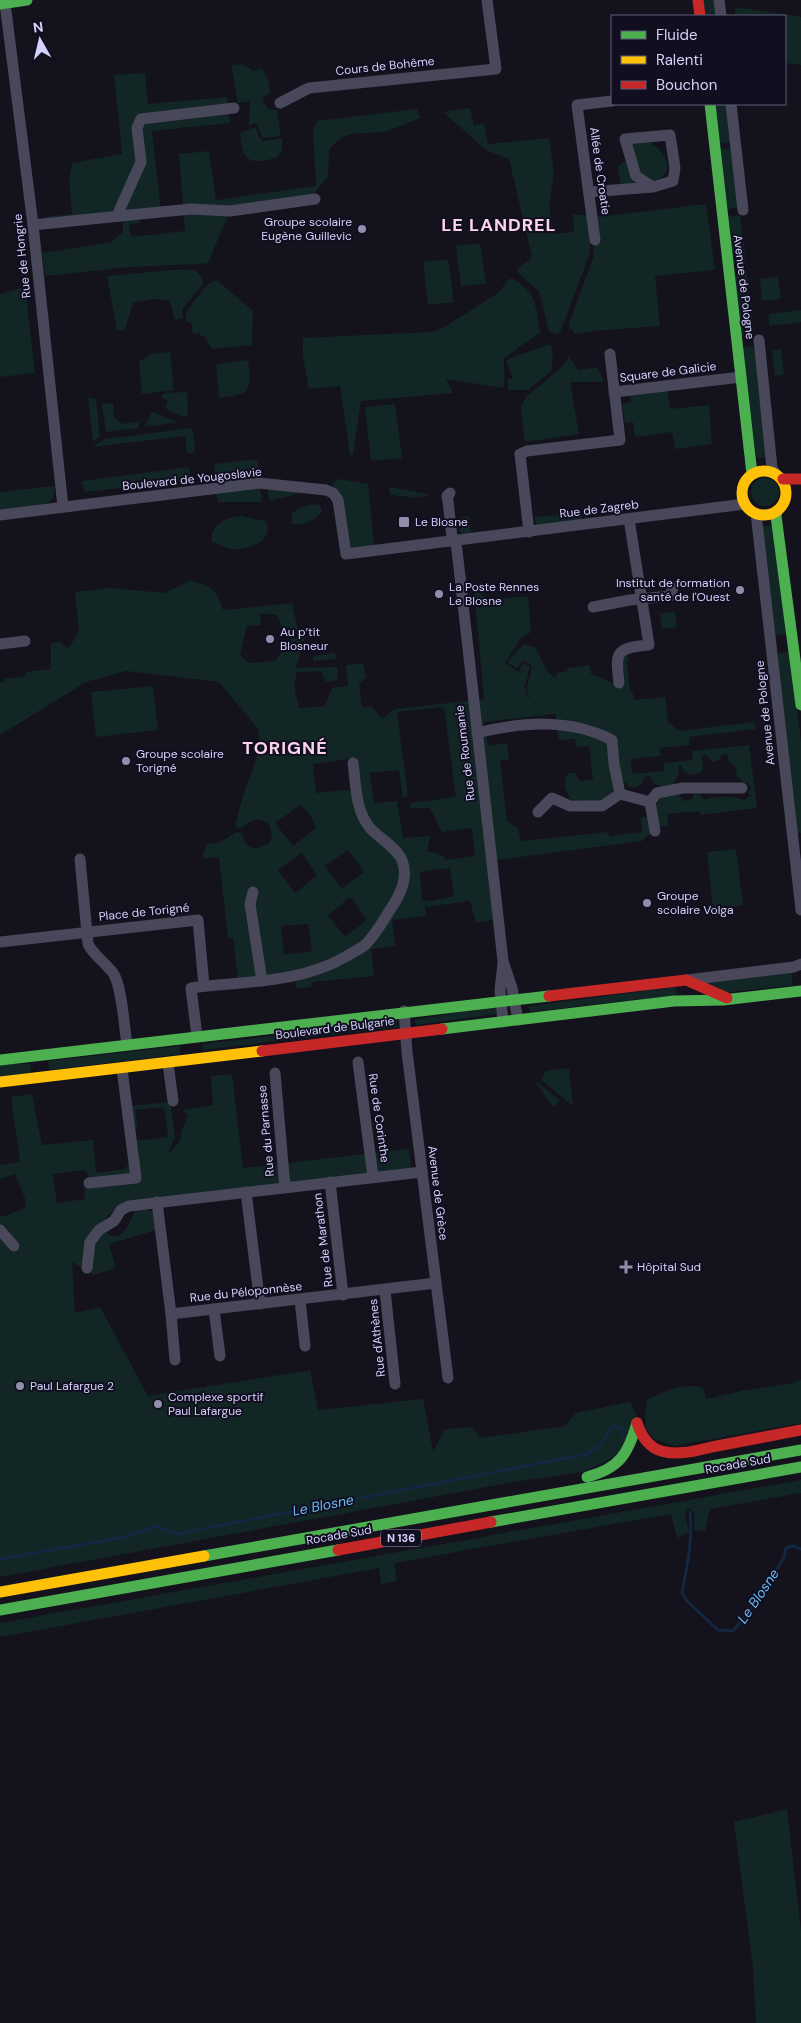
<svg xmlns="http://www.w3.org/2000/svg" width="801" height="2023" viewBox="0 0 801 2023" font-family="'DM Sans',sans-serif">
<style>
.green{fill:#122626;fill-rule:evenodd}
.lines{fill:none;stroke-linecap:round;stroke-linejoin:round}
.stream{stroke:#122740;stroke-width:3}
.street{stroke:#49485b;stroke-width:11}
.fast{stroke:#4caf50;stroke-width:11}
.slow{stroke:#ffc107;stroke-width:11}
.jam{stroke:#c62828;stroke-width:11}
.poi-dot{fill:#918ead;stroke:#110f1f;stroke-width:2}
.labels{text-anchor:middle;stroke-width:4;stroke-linejoin:round;paint-order:stroke}
.shield{fill:#110f1f;stroke:#9a97b9;stroke-width:1}
.shield-label{font-size:11px;font-weight:bold;fill:#d4d1fb}
.street-label{font-size:12px;fill:#d4d1fb;stroke:#110f1f}
.poi-label{font-size:12px;fill:#d4d1fb;stroke:#110f1f;text-anchor:start}
.water-label{font-size:14px;font-style:italic;fill:#68b9f1;stroke:#110f1f}
.district-label{font-size:18px;font-weight:bold;letter-spacing:1px;fill:#fbd3ee;stroke:#110f1f}
</style>
<rect width="100%" height="100%" fill="#14121c"/>
<!-- green -->
<g class="green">
<polygon points="701,0 715,0 717,16 703,16"/>
<polygon points="735,7 801,17 801,65 785,63 785,16 735,16"/>
<polygon points="243,64 253,71 262,69 268,79 271,93 262,98 268,109 277,110 281,136 263,138 256,123 249,126 250,101 238,103 231,65"/>
<polygon points="145,73 148,104 227,97 230,123 152,131 161,210 46,222 45,217 72,214 69,179 72,163 122,154 114,75"/>
<polygon points="713,104 727,104 731,142 717,144"/>
<polygon points="470,108 474,125 484,124 488,144 549,138 554,173 549,206 554,234 574,232 573,214 590,216 590,253 561,330 557,334 549,332 539,292 517,272 518,268 532,257 509,159 486,150 443,112"/>
<path d="M417 109 421 118C408 122 393 131 379 132 353 135 350 128 329 149L328 176 312 196 230 211 208 263 199 264 130 267 45 276 42 253 111 242 123 232V224L125 219 139 218 140 223 129 224 131 237 185 231 179 154 209 151 216 200 316 186 313 130 317 121Z"/>
<path d="M255 127 260 138 263 141 282 138V150L277 157C271 160 266 160 261 161 242 163 242 148 240 133Z"/>
<path d="M631 141C636 141 645 140 650 143 663 149 677 170 659 179 651 183 630 184 620 185L618 166 629 159Z"/>
<polygon points="732,148 738,207 728,209 718,150"/>
<polygon points="706,204 715,270 655,276 660,326 593,331 575,334 572,329 569,329 569,323 593,259 597,217"/>
<polygon points="740,215 746,263 732,264 726,217"/>
<polygon points="480,243 486,283 461,287 456,246"/>
<polygon points="448,259 454,302 428,305 423,262"/>
<polygon points="173,270 195,270 202,277 203,284 183,308 182,318 175,320 170,301 154,299 133,303 125,330 117,331 107,276"/>
<polygon points="747,273 754,335 744,336 740,333 733,275"/>
<polygon points="778,277 781,299 762,301 760,279"/>
<path d="M509 279H513C539 293 534 307 541 332L504 358V388L446 379 453 393 361 401 353 454 350 455 340 386 309 389 303 358V338L429 332 443 328 498 293Z"/>
<polygon points="213,281 218,281 253,311 252,345 212,349 204,336 201,337 200,333 193,334 191,322 186,322 186,312 204,288"/>
<polygon points="25,287 35,373 0,377 0,294"/>
<polygon points="801,310 801,322 770,326 768,314"/>
<polygon points="547,345 551,345 553,358 551,371 528,390 508,390 508,379 513,379 506,360"/>
<polygon points="754,346 767,457 757,458 741,348"/>
<polygon points="781,349 784,375 775,376 772,350"/>
<polygon points="170,352 174,390 142,394 139,362 150,354"/>
<polygon points="569,356 578,370 597,367 604,382 570,382 579,434 527,442 524,440 521,405 527,396 559,370"/>
<path d="M248 360C252 392 251 394 219 398L216 364Z"/>
<polygon points="667,389 670,409 709,405 712,444 675,449 672,432 635,437 633,422 625,423 622,403 631,402 631,394"/>
<polygon points="187,392 188,415 183,417 165,408 168,401 161,397 164,393"/>
<polygon points="88,397 96,399 100,437 93,441"/>
<polygon points="113,403 114,417 121,424 139,421 139,428 106,432 102,404"/>
<polygon points="395,404 402,458 371,461 365,407"/>
<polygon points="152,412 177,422 144,427"/>
<polygon points="192,428 195,447 193,453 187,453 185,436 92,447 105,439"/>
<polygon points="257,459 260,479 216,483 214,464"/>
<polygon points="189,467 191,481 84,492 82,481"/>
<circle cx="765" cy="492" r="14"/>
<polygon points="340,479 368,484 374,545 352,549 345,546 339,491 336,488 332,488 333,482"/>
<path d="M54 486C55 495 54 498 47 504L0 510V492Z"/>
<polygon points="267,486 305,492 269,501"/>
<polygon points="260,487 262,502 218,502 216,493"/>
<polygon points="389,487 428,494 428,496 408,498 407,496 396,497 396,494 390,495"/>
<path d="M313 504 320 505 322 511C316 521 304 525 293 524L291 522 292 513 300 508Z"/>
<polygon points="581,513 582,520 536,525 535,517"/>
<path d="M241 516 265 521C276 539 251 550 235 549 227 549 220 545 212 542V532C219 521 228 517 241 516Z"/>
<polygon points="469,516 471,533 463,534 460,532 459,518"/>
<polygon points="774,525 789,634 775,635 763,526"/>
<path d="M189 581C210 585 217 589 223 610L292 603 298 630 283 631 277 615 260 613 261 625 247 626 240 655 249 663 275 661 291 639 305 637 296 668 337 667 338 680 326 682 321 671 297 672C293 684 295 696 300 708L325 706 332 688 348 686 346 665 363 663 366 677 359 684 362 707 371 706 382 719 395 709 484 699 474 589 489 600 528 596 531 632 521 638 505 663 519 672 523 663 530 667 525 686 527 697 530 698C522 685 533 678 531 665L527 662 523 661 519 665 518 669 507 662 524 644 536 648C542 659 544 672 556 678L557 673 567 671 568 668 589 665 591 674 616 684 620 658 628 654 629 660 627 661 630 691 633 693V700L665 697 668 722 679 731 754 722 756 729 689 737V745L660 748V756L631 759 632 774 664 771V763L693 760 692 751 749 745 757 808 700 815 699 811 667 814 668 826H659L655 806 662 797C671 795 680 791 684 801L691 800 694 794H699L704 799C715 796 734 796 744 800L750 796 748 792 751 789 748 783 743 782 737 776 735 766 729 761 727 753 721 755 719 760 713 762 706 755 702 756 703 771 694 775 684 772 681 765 678 767 679 773 674 783C666 787 661 787 653 783L650 776 644 777 643 783 636 787H630L620 778 609 799 597 803 571 800C565 791 562 782 568 773H576L579 781 593 780 589 746 576 747 575 739 559 740 555 714 484 722 488 746 507 743 509 759 500 761 507 821 518 828 521 841 608 832 610 836 642 832 641 817H650L653 831 642 841 488 861 493 920 476 923 470 901 425 907 426 916 392 920 395 946 371 949 374 976 312 982 311 987 296 989 295 980 238 979 233 938H228L219 857 204 859 203 855 207 844 221 842 236 832 242 833C244 843 246 846 256 849L269 843 272 836 269 824C258 817 251 819 242 828L235 827 242 799 260 748 258 729 219 682 126 671 86 682 0 735V683L4 682V679L26 676V672L51 669V643L61 642 68 649 79 632 75 592 111 588 165 593ZM444 707 456 797 410 803V808H430L442 832 472 828 475 856 446 860 443 856 427 851 430 836 403 838 397 801 374 803 370 773 399 770 403 798 408 796 397 712ZM357 758 360 788 351 792 346 790 316 793 313 764ZM300 805 309 813 316 828 293 846 275 823ZM348 850 364 872 342 889 325 866ZM302 853 317 875 295 893 278 870ZM450 868 454 896 432 901 422 900 420 872ZM349 898H352L367 920 345 937 328 915ZM308 924 312 951 284 955 281 926Z"/>
<polygon points="675,612 677,627 662,629 660,613"/>
<polygon points="790,652 801,741 801,833 795,833 777,654"/>
<polygon points="335,653 336,659 313,661 313,656"/>
<polygon points="153,686 158,730 96,737 91,692"/>
<polygon points="736,849 743,905 713,909 707,852"/>
<polygon points="791,971 793,985 721,993 701,982"/>
<polygon points="675,987 677,995 530,1012 529,1006"/>
<polygon points="495,1006 497,1012 496,1014 416,1025 415,1020"/>
<polygon points="397,1021 397,1027 202,1050 203,1044"/>
<polygon points="180,1046 180,1054 50,1070 48,1061"/>
<polygon points="0,1063 31,1064 30,1073 0,1078"/>
<polygon points="569,1068 573,1106 541,1080 546,1071"/>
<path d="M232 1074 243 1168 409 1149 411 1169 119 1205 99 1225C117 1249 128 1229 135 1210L144 1208 155 1213 156 1230 109 1244 116 1268 94 1275 72 1262 75 1313 100 1307 148 1396 310 1370 318 1410 423 1399 433 1451 445 1429 472 1427 481 1438 565 1426 576 1413 630 1402 637 1415 617 1456 583 1472 520 1481 0 1577V1215L2 1217 25 1208 26 1201 15 1174 0 1179V1165L20 1162 11 1097 32 1094 42 1145 93 1140 96 1173 124 1169 136 1159 135 1141 168 1137 164 1107 136 1110 137 1129H132L129 1106 170 1102 175 1137 167 1155 180 1141 181 1131 188 1116 183 1110 213 1105 211 1076ZM86 1170 91 1181 88 1187H84L85 1199 57 1203 53 1174Z"/>
<polygon points="537,1082 560,1100 554,1108 536,1083"/>
<path d="M801 1380V1423L674 1446 654 1439 646 1429 645 1414 647 1400C666 1391 682 1382 703 1388L706 1399 741 1391 793 1383Z"/>
<polygon points="801,1480 801,1493 710,1509 705,1531 694,1530 694,1512 689,1508 685,1513 689,1532 677,1538 671,1514 394,1563 397,1581 381,1584 379,1568 0,1637 0,1623"/>
<polygon points="787,1809 801,1930 801,2023 756,2023 753,1968 734,1822"/>
</g>
<g class="lines">
<!-- stream -->
<g class="stream">
<path d="M690 1512C693 1540 687 1566 682 1593L686 1600 718 1630 733 1631C754 1608 769 1583 785 1555V1550L787 1547 793 1546 801 1549"/>
<polyline points="0,1559 125,1537 156,1526 176,1534 587,1454 600,1445 613,1426 622,1429 623,1437"/>
</g>
<!-- street -->
<g class="street">
<polyline points="719,0 721,16"/>
<polyline points="5,3 33,225 63,507"/>
<polyline points="280,103 309,88 496,69 487,0"/>
<polyline points="731,104 743,210"/>
<polyline points="589,192 653,187 673,181 675,168 670,135 625,139 636,176 653,187"/>
<polyline points="120,216 191,209 230,211 315,199"/>
<polyline points="33,225 120,216 119,211 141,162 137,128 141,119 234,108"/>
<polyline points="595,240 577,105 612,101"/>
<polyline points="759,340 772,468 775,473"/>
<polyline points="614,392 741,377"/>
<polyline points="450,493 447,496 448,501 452,537 455,540 457,550 503,961 512,988 518,1020"/>
<polyline points="756,513 801,910"/>
<polyline points="0,515 259,483 326,490 333,493 338,500 346,554 745,504"/>
<polyline points="529,532 520,454 527,451 620,440 610,354"/>
<polyline points="593,607 630,600 670,596 673,587"/>
<polyline points="0,644 25,641"/>
<path d="M619 683C615 651 616 648 649 645L629 519"/>
<path d="M477 733C522 722 570 718 612 740L614 764 620 794"/>
<polyline points="620,794 650,802"/>
<polyline points="650,802 657,793 683,788 742,788"/>
<polyline points="650,802 655,831"/>
<polyline points="538,812 552,798 570,806 602,806 620,794"/>
<path d="M80 859 88 944C94 956 105 962 113 973 122 985 124 1027 127 1044"/>
<polyline points="253,892 250,904 262,981"/>
<polyline points="0,942 198,920 204,986"/>
<polyline points="503,963 500,990 503,1022"/>
<polyline points="687,980 794,967 801,964"/>
<polyline points="404,1011 407,1052 448,1378"/>
<path d="M197 1036 191 988C244 981 299 984 347 956 353 952 361 949 366 944 376 934 383 921 390 910 400 895 409 879 402 860 397 848 379 838 370 828 355 810 356 784 353 763"/>
<polyline points="358,1062 373,1177"/>
<polyline points="168,1063 173,1101"/>
<polyline points="275,1073 285,1187"/>
<polyline points="330,1182 343,1295"/>
<polyline points="89,1183 136,1178 122,1069"/>
<polyline points="246,1192 260,1304"/>
<polyline points="157,1202 171,1314 436,1283"/>
<polyline points="0,1230 14,1246"/>
<polyline points="87,1268 90,1242 99,1230 114,1221 121,1210 129,1206 422,1172"/>
<polyline points="385,1290 395,1384"/>
<polyline points="300,1300 305,1346"/>
<polyline points="214,1309 220,1356"/>
<polyline points="171,1314 175,1360"/>
</g>
<!-- fast -->
<g class="fast">
<polyline points="0,4 27,0"/>
<polyline points="710,104 752,474"/>
<polyline points="777,511 776,516 801,705"/>
<polyline points="442,1029 674,1001 723,1000 801,991"/>
<polyline points="0,1060 549,996"/>
<path d="M587 1477C620 1468 628 1454 637 1423"/>
<polyline points="491,1522 801,1467"/>
<polyline points="204,1556 801,1450"/>
<polyline points="0,1610 338,1550"/>
</g>
<!-- slow -->
<g class="slow">
<circle cx="764" cy="493" r="22"/>
<polyline points="0,1082 262,1051"/>
<polyline points="0,1592 204,1556"/>
</g>
<!-- jam -->
<g class="jam">
<polyline points="698,0 700,16"/>
<polyline points="783,479 801,479"/>
<polyline points="549,996 686,980 727,998"/>
<polyline points="262,1051 442,1029"/>
<path d="M637 1423C641 1435 648 1447 661 1451 681 1457 703 1448 722 1445 748 1440 775 1435 801 1430"/>
<polyline points="338,1550 491,1522"/>
</g>
</g>
<!-- markers -->
<g class="poi-dot">
<circle cx="362" cy="229" r="5"/>
<rect x="398" y="516" width="12" height="12" rx="2.5"/>
<circle cx="740" cy="590" r="5"/>
<circle cx="439" cy="594" r="5"/>
<circle cx="270" cy="639" r="5"/>
<circle cx="126" cy="761" r="5"/>
<circle cx="647" cy="903" r="5"/>
<path d="M623.5 1259.5h5v5h5v5h-5v5h-5v-5h-5v-5h5z"/>
<circle cx="20" cy="1386" r="5"/>
<circle cx="158" cy="1404" r="5"/>
</g>
<g class="labels">
<!-- shield labels -->
<rect class="shield" x="381" y="1529.5" width="40" height="17" rx="4"/>
<g class="shield-label">
<text x="401" y="1542">N 136</text>
</g>
<!-- street labels -->
<g class="street-label">
<text transform="translate(385 66) rotate(-6)" y="4">Cours de Bohême</text>
<text transform="translate(600 171) rotate(82)" y="4">Allée de Croatie</text>
<text transform="translate(22 256) rotate(-96)" y="4">Rue de Hongrie</text>
<text transform="translate(744 287) rotate(83)" y="4">Avenue de Pologne</text>
<text transform="translate(668 372) rotate(-7)" y="4">Square de Galicie</text>
<text transform="translate(192 479) rotate(-6)" y="4">Boulevard de Yougoslavie</text>
<text transform="translate(599 509) rotate(-7)" y="4">Rue de Zagreb</text>
<text transform="translate(765 713) rotate(-96)" y="4">Avenue de Pologne</text>
<text transform="translate(465 753) rotate(-97)" y="4">Rue de Roumanie</text>
<text transform="translate(144 912) rotate(-6)" y="4">Place de Torigné</text>
<text transform="translate(335 1028) rotate(-7)" y="4">Boulevard de Bulgarie</text>
<text transform="translate(379 1118) rotate(82)" y="4">Rue de Corinthe</text>
<text transform="translate(266 1131) rotate(-95)" y="4">Rue du Parnasse</text>
<text transform="translate(438 1193) rotate(83)" y="4">Avenue de Grèce</text>
<text transform="translate(323 1240) rotate(-97)" y="4">Rue de Marathon</text>
<text transform="translate(246 1292) rotate(-6)" y="4">Rue du Péloponnèse</text>
<text transform="translate(377 1338) rotate(-96)" y="4">Rue d'Athènes</text>
<text transform="translate(738 1464) rotate(-10)" y="4">Rocade Sud</text>
<text transform="translate(339 1535) rotate(-10)" y="4">Rocade Sud</text>
</g>
<!-- poi labels -->
<g class="poi-label">
<text x="352" y="226" text-anchor="end">Groupe scolaire<tspan x="352" dy="14">Eugène Guillevic</tspan></text>
<text x="415" y="526">Le Blosne</text>
<text x="730" y="587" text-anchor="end">Institut de formation<tspan x="730" dy="14">santé de l'Ouest</tspan></text>
<text x="449" y="591">La Poste Rennes<tspan x="449" dy="14">Le Blosne</tspan></text>
<text x="280" y="636">Au p’tit<tspan x="280" dy="14">Blosneur</tspan></text>
<text x="136" y="758">Groupe scolaire<tspan x="136" dy="14">Torigné</tspan></text>
<text x="657" y="900">Groupe<tspan x="657" dy="14">scolaire Volga</tspan></text>
<text x="637" y="1271">Hôpital Sud</text>
<text x="30" y="1390">Paul Lafargue 2</text>
<text x="168" y="1401">Complexe sportif<tspan x="168" dy="14">Paul Lafargue</tspan></text>
</g>
<!-- water labels -->
<g class="water-label">
<text transform="translate(323 1505) rotate(-11)" y="5">Le Blosne</text>
<text transform="translate(758 1596) rotate(-56)" y="5">Le Blosne</text>
</g>
<!-- district labels -->
<g class="district-label">
<text x="499" y="231">LE LANDREL</text>
<text x="285" y="754">TORIGNÉ</text>
</g>
</g>
<!-- legend -->
<rect x="611" y="15" width="175" height="90" fill="#110f1f" stroke="#5f5d77"/>
<rect x="621" y="31" width="25" height="8" fill="#4caf50" stroke="#5f5d77"/>
<text x="656" y="40" font-size="15" fill="#d4d1fb">Fluide</text>
<rect x="621" y="56" width="25" height="8" fill="#ffc107" stroke="#5f5d77"/>
<text x="656" y="65" font-size="15" fill="#d4d1fb">Ralenti</text>
<rect x="621" y="81" width="25" height="8" fill="#c62828" stroke="#5f5d77"/>
<text x="656" y="90" font-size="15" fill="#d4d1fb">Bouchon</text>
<!-- north arrow -->
<g transform="translate(40 40) rotate(352)" stroke="#110f1f" stroke-width="4" paint-order="stroke">
<path d="M0-4L9 19L0 12L-9 19Z" fill="#d4d1fb"/>
<text y="-8" font-size="14" font-weight="bold" text-anchor="middle" fill="#d4d1fb">N</text>
</g>
</svg>
